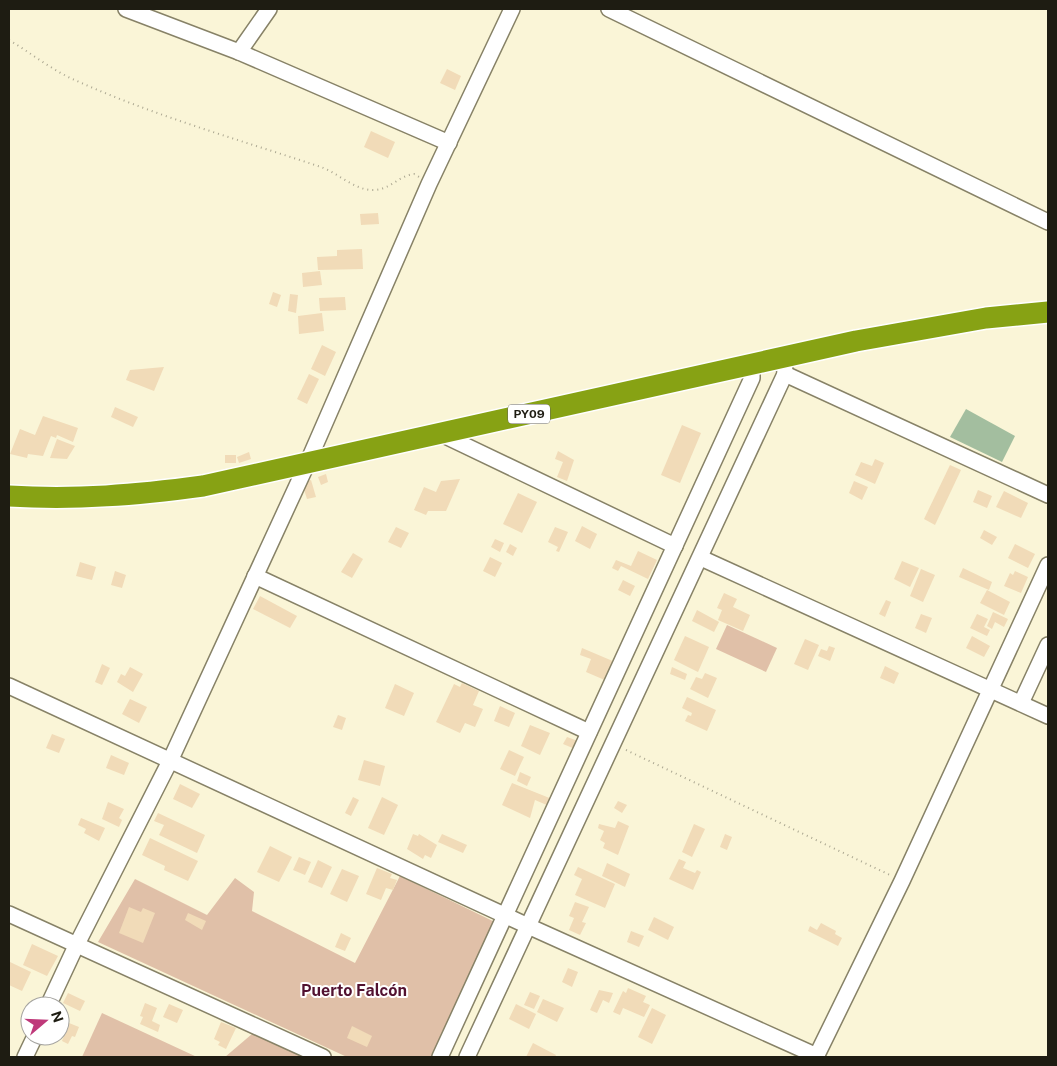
<svg xmlns="http://www.w3.org/2000/svg" width="1057" height="1066" viewBox="0 0 1057 1066" font-family="'Public Sans',sans-serif">
<style>
.green{fill:#e0c0a8}
.water{fill:#a3be9f}
.building{fill:#f1dbb8}
.lines{fill:none;stroke-linecap:round;stroke-linejoin:round}
.minor-casing{stroke:#878267;stroke-width:18}
.highway-casing{stroke:#fff;stroke-width:24}
.path{stroke:#aba791;stroke-width:2;stroke-dasharray:1 4;stroke-linecap:butt}
.minor{stroke:#fff;stroke-width:15}
.highway{stroke:#87a214;stroke-width:21}
.labels{text-anchor:middle;stroke-width:4;stroke-linejoin:round;paint-order:stroke}
.shield{fill:#fff;stroke:#626059;stroke-width:1}
.shield-label{font-size:12px;font-weight:bold;fill:#1e1c12}
.quarter-label{font-size:16px;font-weight:bold;fill:#511130;stroke:#fff}
</style>
<rect width="100%" height="100%" fill="#faf5d7"/>
<!-- green -->
<g class="green">
<polygon points="727,625 777,648 766,672 716,649"/>
<polygon points="400,876 501,925 439,1057 347,1057 98,942 135,879 207,915 235,878 254,892 252,911 355,963"/>
<polygon points="102,1013 197,1057 82,1057"/>
<polygon points="252,1034 306,1057 225,1057"/>
</g>
<!-- water -->
<polygon class="water" points="966,409 1015,436 1002,462 950,437"/>
<!-- building -->
<g class="building">
<polygon points="447,69 461,76 455,90 440,83"/>
<polygon points="371,131 395,142 388,158 364,147"/>
<polygon points="378,213 379,224 361,225 360,214"/>
<polygon points="362,249 363,269 318,270 317,257 337,256 337,250"/>
<polygon points="320,271 322,285 303,287 302,273"/>
<polygon points="273,292 281,295 277,307 269,304"/>
<polygon points="290,294 298,295 296,313 288,311"/>
<polygon points="345,297 346,310 320,311 319,298"/>
<polygon points="322,313 324,331 299,334 298,316"/>
<polygon points="322,345 336,352 325,376 311,369"/>
<polygon points="164,367 154,391 126,380 130,370"/>
<polygon points="309,374 319,379 307,404 297,399"/>
<polygon points="115,407 138,417 133,427 111,417"/>
<polygon points="43,416 78,428 73,442 57,435 56,438 51,436 43,456 28,454 27,458 10,454 20,429 35,435"/>
<polygon points="682,425 701,433 680,483 661,475"/>
<polygon points="57,439 75,446 67,459 50,458"/>
<polygon points="558,451 574,460 567,481 557,477 563,462 555,459"/>
<polygon points="249,452 251,459 239,463 237,457"/>
<rect x="225" y="455" width="11" height="8"/>
<polygon points="875,459 884,463 875,484 855,475 861,462 872,466"/>
<polygon points="950,465 961,470 935,525 924,519"/>
<polygon points="326,474 328,482 321,485 318,477"/>
<polygon points="460,479 446,511 428,511 426,515 414,510 424,487 436,492 441,481"/>
<polygon points="311,480 316,497 307,499 302,483"/>
<polygon points="854,481 868,487 862,500 849,493"/>
<polygon points="978,490 992,496 987,508 973,502"/>
<polygon points="1004,491 1028,503 1021,518 996,507"/>
<polygon points="518,493 537,502 522,533 503,524"/>
<polygon points="582,526 597,534 590,549 575,541"/>
<polygon points="396,527 409,533 401,548 388,542"/>
<polygon points="555,527 568,532 559,552 556,551 558,547 548,542"/>
<polygon points="984,530 997,537 992,545 980,538"/>
<polygon points="495,539 504,543 500,552 491,547"/>
<polygon points="510,544 517,548 513,556 506,552"/>
<polygon points="1015,544 1035,554 1028,568 1008,558"/>
<polygon points="638,551 657,560 648,579 621,566 618,571 612,568 616,560 631,566"/>
<polygon points="353,553 363,559 352,578 341,572"/>
<polygon points="490,557 502,563 495,577 483,571"/>
<polygon points="902,561 919,568 910,587 894,579"/>
<polygon points="80,562 96,567 92,580 76,576"/>
<polygon points="963,568 992,582 989,590 959,577"/>
<polygon points="921,569 935,575 923,602 910,596"/>
<polygon points="115,571 126,575 122,588 111,585"/>
<polygon points="1015,571 1028,577 1021,593 1004,586 1010,573 1013,575"/>
<polygon points="623,580 635,586 630,596 618,590"/>
<polygon points="987,590 1010,602 1004,615 980,603"/>
<polygon points="724,593 737,599 733,607 750,615 743,631 718,620 722,610 717,608"/>
<polygon points="260,596 297,616 290,628 253,609"/>
<polygon points="886,600 891,602 885,617 879,614"/>
<polygon points="697,610 719,622 714,632 692,621"/>
<polygon points="993,612 1008,619 1004,627 995,622 992,629 987,626"/>
<polygon points="921,614 932,618 926,633 915,628"/>
<polygon points="977,614 988,619 984,627 990,630 987,636 970,628"/>
<polygon points="685,636 709,647 698,672 674,660"/>
<polygon points="972,636 990,646 984,657 966,648"/>
<polygon points="805,639 819,645 808,670 794,664"/>
<polygon points="829,646 835,648 830,661 818,656 821,649 827,651"/>
<polygon points="582,648 615,662 607,681 586,672 591,659 580,655"/>
<polygon points="102,664 110,668 102,685 95,682"/>
<polygon points="885,666 899,673 894,684 880,678"/>
<polygon points="130,667 143,674 133,692 117,682 121,674 125,676"/>
<polygon points="672,667 687,674 685,680 670,674"/>
<polygon points="705,673 717,678 708,698 690,689 696,677 702,679"/>
<polygon points="462,683 479,691 473,705 483,709 475,727 465,723 460,733 436,722 454,684 460,687"/>
<polygon points="395,684 414,693 404,716 385,708"/>
<polygon points="687,697 716,710 707,731 685,721 688,715 691,716 692,713 682,708"/>
<polygon points="130,699 147,707 139,723 122,714"/>
<polygon points="500,706 515,713 509,727 494,721"/>
<polygon points="338,715 346,718 342,730 333,727"/>
<polygon points="530,725 550,733 540,755 521,746"/>
<polygon points="52,734 65,739 59,753 46,748"/>
<polygon points="567,737 578,741 575,749 563,744"/>
<polygon points="509,750 524,757 515,776 500,769"/>
<polygon points="111,755 129,763 124,775 106,768"/>
<polygon points="364,760 385,766 380,786 358,780"/>
<polygon points="520,772 531,777 527,786 517,781"/>
<polygon points="512,783 552,799 549,806 535,800 530,818 502,805"/>
<polygon points="180,784 200,794 192,808 173,799"/>
<polygon points="353,797 359,800 351,816 345,813"/>
<polygon points="382,797 398,805 384,835 368,828"/>
<polygon points="618,801 627,805 622,813 614,808"/>
<polygon points="108,802 124,809 119,818 122,820 119,827 102,819"/>
<polygon points="158,813 205,835 197,853 159,835 164,825 154,821"/>
<polygon points="81,818 105,828 99,841 84,833 86,829 78,825"/>
<polygon points="618,821 629,826 618,855 603,848 605,843 600,840 604,831 598,828 599,824 615,828"/>
<polygon points="694,824 705,829 692,857 682,852"/>
<polygon points="413,834 418,836 419,834 437,845 431,858 425,855 423,859 407,849"/>
<polygon points="442,834 467,845 463,853 438,842"/>
<polygon points="725,834 732,837 727,850 720,847"/>
<polygon points="150,838 198,861 188,881 164,870 165,866 142,855"/>
<polygon points="270,846 292,857 279,882 257,872"/>
<polygon points="299,857 311,862 305,875 293,870"/>
<polygon points="679,859 686,862 683,868 695,873 697,870 701,872 693,890 669,879"/>
<polygon points="318,860 332,867 322,888 308,882"/>
<polygon points="607,863 630,874 625,887 602,876"/>
<polygon points="578,867 615,884 605,908 575,895 582,879 574,875"/>
<polygon points="377,868 392,874 390,878 397,880 393,890 386,888 381,900 366,894"/>
<polygon points="342,869 359,876 347,902 330,894"/>
<polygon points="575,902 589,907 582,922 586,923 580,935 569,930 574,918 569,916"/>
<polygon points="129,907 141,912 143,908 155,913 143,943 119,933"/>
<polygon points="188,913 206,921 202,930 185,920"/>
<polygon points="654,917 674,927 668,940 648,930"/>
<polygon points="821,923 836,931 835,934 842,938 838,946 808,931 810,926 817,930"/>
<polygon points="631,931 644,936 639,947 627,942"/>
<polygon points="341,933 351,938 345,951 335,947"/>
<polygon points="32,944 58,956 47,976 23,965"/>
<polygon points="10,962 31,972 22,991 9,985"/>
<polygon points="568,968 578,972 572,987 562,982"/>
<polygon points="628,988 646,996 643,1002 650,1005 644,1017 623,1008 620,1015 613,1012 623,991 626,993"/>
<polygon points="599,990 613,993 609,1003 603,1000 597,1013 590,1010"/>
<polygon points="530,992 540,996 534,1009 524,1005"/>
<polygon points="68,993 85,1001 80,1011 63,1003"/>
<polygon points="543,999 564,1008 557,1022 537,1012"/>
<polygon points="145,1003 157,1008 152,1021 160,1025 158,1032 140,1024 143,1017 140,1016"/>
<polygon points="169,1004 183,1010 177,1023 163,1017"/>
<polygon points="516,1004 536,1014 529,1029 509,1019"/>
<polygon points="652,1008 666,1015 652,1044 638,1037"/>
<polygon points="221,1022 236,1028 226,1049 218,1045 220,1042 214,1039"/>
<polygon points="69,1023 79,1027 75,1037 72,1036 68,1044 62,1041"/>
<polygon points="352,1026 372,1036 367,1047 347,1038"/>
<polygon points="533,1043 556,1055 555,1057 526,1057"/>
</g>
<g class="lines">
<!-- minor casing -->
<g class="minor-casing">
<g id="minor">
<polyline points="126,9 239,52 449,143"/>
<polyline points="609,9 1048,222"/>
<polyline points="239,52 269,9"/>
<polyline points="785,374 1048,495"/>
<polyline points="441,434 675,546"/>
<polyline points="701,558 1048,716"/>
<polyline points="255,576 589,732"/>
<polyline points="9,686 528,926 817,1056"/>
<polyline points="1021,703 1048,645"/>
<polyline points="9,914 323,1057"/>
<polyline points="48,1006 76,946 170,761 307,464 429,184 512,9"/>
<polyline points="25,1057 35,1036"/>
<polyline points="440,1057 752,378 752,364"/>
<polyline points="467,1057 785,374 784,357"/>
<polyline points="816,1057 902,881 1048,565"/>
</g>
</g>
<!-- highway casing -->
<g class="highway-casing">
<path id="highway" d="M9 496C77 500 136 495 203 486L856 341 986 318 1048 312"/>
</g>
<!-- path -->
<g class="path">
<path d="M9 40C31 53 53 71 77 81 155 116 240 140 321 167 338 173 354 190 373 190 390 190 398 176 414 174L419 177"/>
<polyline points="626,750 890,875"/>
</g>
<!-- minor -->
<use href="#minor" class="minor"/>
<!-- highway -->
<use href="#highway" class="highway"/>
</g>
<g class="labels">
<!-- shield labels -->
<rect class="shield" x="508" y="404.5" width="42" height="19" rx="4"/>
<g class="shield-label">
<text x="529" y="418">PY09</text>
</g>
<!-- quarter labels -->
<g class="quarter-label">
<text x="354" y="996">Puerto Falcón</text>
</g>
</g>
<!-- border -->
<rect width="1057" height="1066" fill="none" stroke="#1e1c12" stroke-width="20"/>
<!-- north arrow -->
<g transform="translate(45 1021) rotate(71)"><circle r="24" fill="#ffffff" stroke="#a5a4a0"/>
<path d="M0-4L9 19L0 12L-9 19Z" fill="#bf397a"/>
<text y="-8" font-size="14" font-weight="bold" text-anchor="middle" fill="#1e1c12">N</text>
</g>
</svg>
